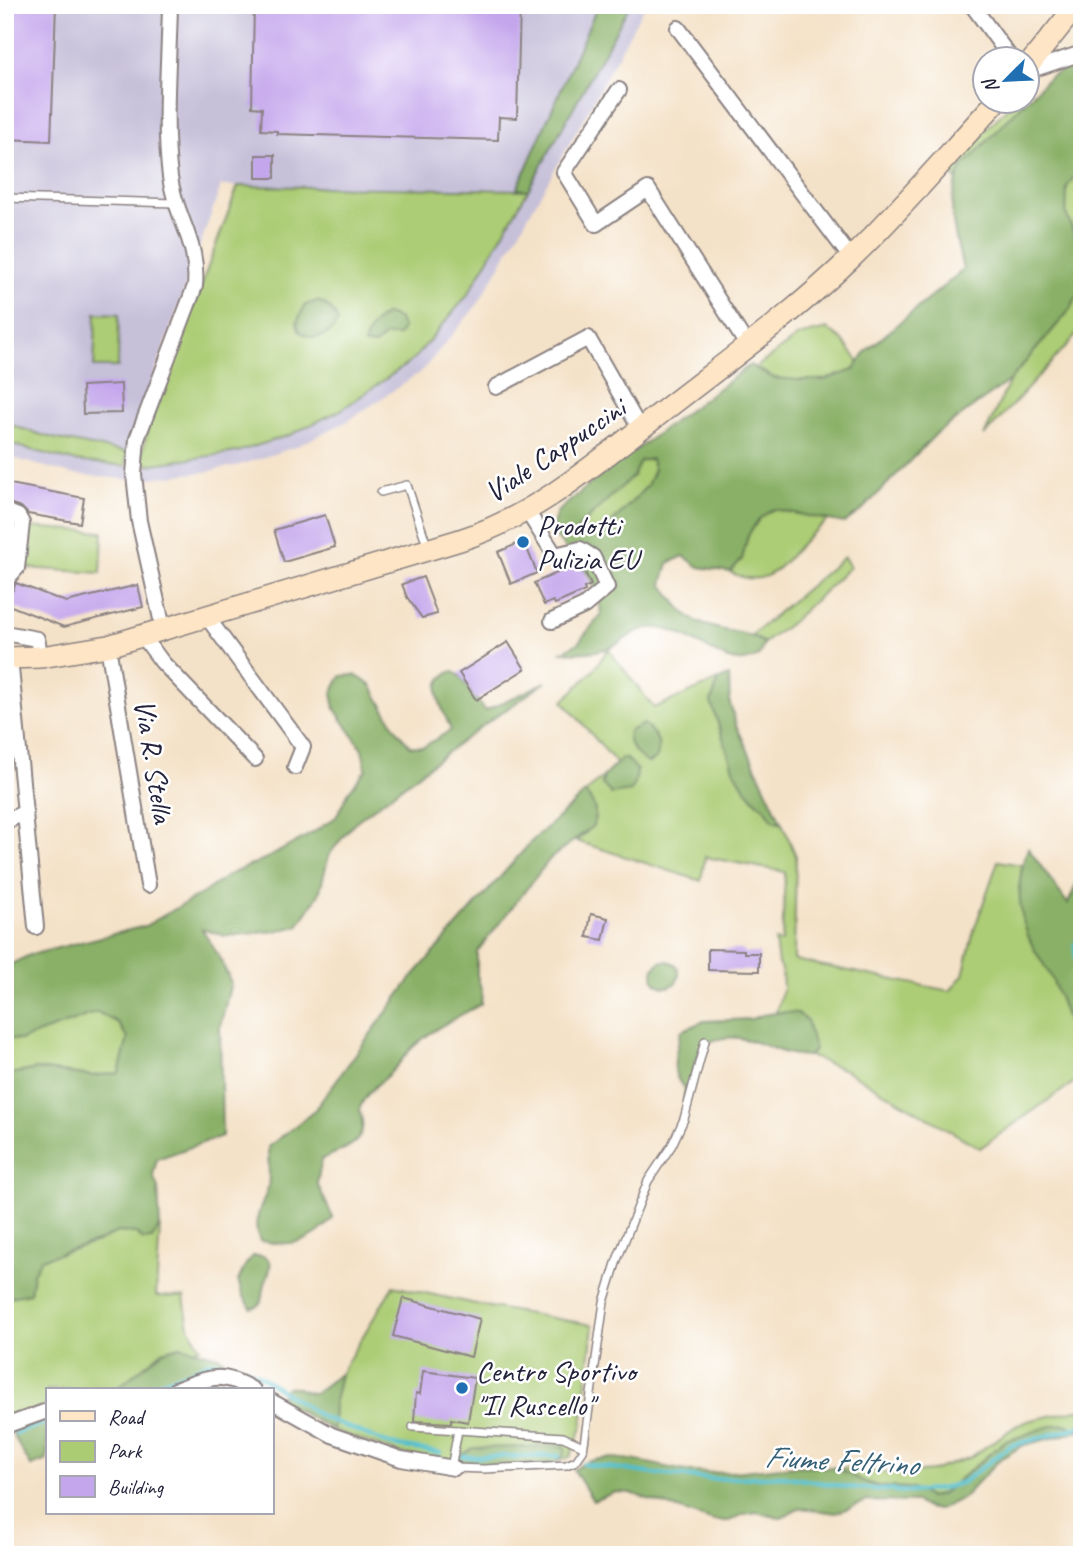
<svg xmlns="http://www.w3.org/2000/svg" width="1087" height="1560" viewBox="0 0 1087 1560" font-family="Caveat,sans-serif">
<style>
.industrial{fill:#c6c0d9}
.green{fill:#accc74;stroke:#677758;stroke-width:2}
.forest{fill:#89b066;stroke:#566950;stroke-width:2;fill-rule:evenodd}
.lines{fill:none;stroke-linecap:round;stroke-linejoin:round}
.stream{stroke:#51becb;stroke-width:4.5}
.building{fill:#c4a6ec}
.lane-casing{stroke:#8b8282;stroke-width:10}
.street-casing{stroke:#8b8282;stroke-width:18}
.secondary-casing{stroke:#8b8282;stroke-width:24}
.lane{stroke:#fff;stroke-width:7}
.street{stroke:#fff;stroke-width:14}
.secondary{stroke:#fde5c5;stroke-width:21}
.poi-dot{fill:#1f6fb2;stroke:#fff;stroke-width:2.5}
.labels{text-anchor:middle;stroke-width:5;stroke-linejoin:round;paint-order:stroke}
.street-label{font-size:30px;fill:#22223b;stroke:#fff}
.poi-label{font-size:30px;fill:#22223b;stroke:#fff;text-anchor:start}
.water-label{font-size:32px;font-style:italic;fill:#356075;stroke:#fff}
</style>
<rect width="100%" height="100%" fill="#fff"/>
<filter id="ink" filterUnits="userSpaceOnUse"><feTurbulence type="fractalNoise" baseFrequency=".0143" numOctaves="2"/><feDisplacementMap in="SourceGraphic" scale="14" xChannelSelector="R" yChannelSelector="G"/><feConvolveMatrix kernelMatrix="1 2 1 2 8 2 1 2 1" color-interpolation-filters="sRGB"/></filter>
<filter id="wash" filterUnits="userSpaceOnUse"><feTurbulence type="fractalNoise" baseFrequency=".00686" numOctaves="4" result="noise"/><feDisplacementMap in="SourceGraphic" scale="28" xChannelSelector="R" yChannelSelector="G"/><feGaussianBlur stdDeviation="1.57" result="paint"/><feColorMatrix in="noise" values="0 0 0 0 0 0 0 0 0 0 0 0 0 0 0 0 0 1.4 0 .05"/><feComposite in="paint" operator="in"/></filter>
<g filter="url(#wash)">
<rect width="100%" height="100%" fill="#f4e2c8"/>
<!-- industrial -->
<g class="industrial">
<polygon points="5,5 598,5 517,189 221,186 127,452 72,443 26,431 5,422"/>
<polygon points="630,5 645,5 583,120 478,304 422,371 348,421 295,447 240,465 205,472 134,480 71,474 5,456 5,441 73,461 134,467 237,452 290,434 341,410 413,361 467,296 571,114"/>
</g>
<!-- green -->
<g class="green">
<polygon points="1013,102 1025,102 963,166 956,180 946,170"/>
<polygon points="1082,165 1082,329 984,436 1010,380 1068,312 1075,236 1066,214 1067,187"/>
<polygon points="238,186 528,190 467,296 413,360 341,410 290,435 237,452 140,466 147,431"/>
<polygon points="96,313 119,314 118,367 94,367"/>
<path d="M827 329 843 341 859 362C846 383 798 383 775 378 768 376 761 371 755 368L798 336Z"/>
<path d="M5 422C44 439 86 445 127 452L126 466 73 461 13 445 5 441Z"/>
<polygon points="651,459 654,470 647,486 610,525 597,534 575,533 580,526 632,476 640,461"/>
<path d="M773 509 828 520C819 528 810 534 803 542 780 566 767 591 730 572L742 559 748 535 759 519Z"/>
<polygon points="28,527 103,532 101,573 25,568"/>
<polygon points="844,557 850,567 792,622 764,643 752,635"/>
<path d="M608 649 654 708 719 680 711 702 733 768 744 787 757 802 765 808 773 820 782 823 796 856 794 960 950 991 963 975 974 930 998 861 1022 865 1019 889 1033 946 1051 976 1065 1012 1080 1078 980 1148 845 1070 809 1056 814 1049 783 1012 776 1013 783 988 782 971 778 964 775 941 782 942 785 872 705 857 701 881 576 841C596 827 603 813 585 793L604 776 602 784 637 770 627 759 622 758 617 764 563 701 594 670Z"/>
<polygon points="97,1012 117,1022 128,1038 119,1073 92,1076 37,1069 5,1075 5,1038 21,1040"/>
<polygon points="160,1226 156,1296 184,1297 189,1327 200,1347 193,1350 180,1346 163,1351 115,1390 47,1390 47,1405 5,1420 5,1298 30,1293 33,1273 41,1259 97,1242 117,1232 136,1233 152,1239"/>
<polygon points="393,1286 490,1307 593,1325 582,1427 570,1457 552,1463 458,1463 401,1454 333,1430 334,1402 340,1374"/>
<path d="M1082 1409V1431L1066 1424 1005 1441 942 1494 928 1498C913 1482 893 1491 874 1485 859 1480 845 1473 831 1467L900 1474 932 1471 971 1457 1016 1426 1031 1420Z"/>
</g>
<!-- forest -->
<g class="forest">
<polygon points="598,5 630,5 528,190 517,189"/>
<path d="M1082 61V165L1067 187 1066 214 1075 236 1081 261 1082 288 1068 312 1010 380 936 434 861 511 844 523 773 509 759 519 748 535 742 559 730 572 699 567 684 556 668 563 662 584C672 597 681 613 696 621 718 633 744 629 764 643L759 656C754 658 748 661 743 661 722 664 688 632 664 629 633 623 630 642 605 649 591 653 577 653 562 652L578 643 601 615C599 573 573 561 551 531L557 512 594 481 750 365 774 378 800 380H824L854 370 866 351 963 270C955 230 943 206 963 166L1049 77ZM651 459 654 470 647 486 610 525 596 534 575 533 580 526 633 476 640 461Z"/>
<path d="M317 301C329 305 334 311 338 322 328 338 315 342 299 331L297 322 305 305Z"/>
<path d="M387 314 399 319 403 329 398 336H385L375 345H364C367 332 374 320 387 314Z"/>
<path d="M453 671 460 676 485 711 546 682 482 726 354 823 329 855 319 894 298 926 276 931 225 936 202 929 221 960 231 983 220 1027 222 1136 157 1159 153 1175 158 1188 160 1226 152 1239 143 1240 136 1233 117 1232 97 1242 41 1259 33 1273 30 1293 5 1298V1075L37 1069 92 1076 119 1073 128 1038 117 1022 97 1012 21 1040 5 1038V972L13 963 30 955 145 926 203 893 228 875 269 857 314 832 336 817 348 793 366 769 362 749 335 709 332 693 341 676 355 675 371 685 394 726 410 746 423 747 451 730C444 711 424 682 453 671Z"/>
<polygon points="729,676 730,704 736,725 782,823 773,820 765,808 757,802 744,787 733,768 711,702 719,680"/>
<path d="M644 724C656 735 663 743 656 759L648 763C637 756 626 745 629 731Z"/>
<path d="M622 758C639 763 640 778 631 791L611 794 602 784 604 776Z"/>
<path d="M585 793C595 804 597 812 593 826L550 859 477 952V975L482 992 481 1004C457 1017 432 1029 412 1048 404 1056 398 1066 390 1073 377 1086 366 1091 359 1110 372 1142 346 1148 322 1159L317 1183 333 1218C313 1243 291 1247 260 1241 250 1219 263 1208 268 1187 270 1175 268 1160 268 1147L313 1112 414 975 531 842Z"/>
<path d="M1028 848 1068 904 1082 870V1088C1077 1051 1067 1014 1052 979 1047 968 1039 958 1033 947 1017 915 1015 882 1028 848Z"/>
<circle cx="666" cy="974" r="13"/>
<path d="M783 1012 797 1013 807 1020 814 1049 809 1056C769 1057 745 1022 701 1046L684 1099 685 1088C667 1074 677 1050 681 1031L704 1021 751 1019 762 1015Z"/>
<path d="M253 1256H263L270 1261C272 1271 267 1275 265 1284 261 1296 267 1305 251 1308L243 1295 238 1281 246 1264Z"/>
<polygon points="180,1346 218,1356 226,1361 223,1368 218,1372 168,1390 115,1390 163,1351"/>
<path d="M340 1374 334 1402 333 1430 278 1400 287 1387C298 1385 305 1394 315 1393Z"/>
<polygon points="47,1416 47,1460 31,1466 13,1436 13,1430"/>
<path d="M1066 1424 1080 1431 1024 1445 1000 1459 963 1498 938 1510 927 1508 916 1502 867 1501 836 1513 801 1508 779 1518 757 1512 744 1514 729 1521H714L630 1493 616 1492 593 1501 574 1470C605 1444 658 1469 694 1472 739 1476 784 1462 828 1467 846 1469 861 1484 878 1486 898 1489 913 1483 929 1498L942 1494 1005 1441C1028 1436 1042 1425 1066 1424Z"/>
<path d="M564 1446 566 1452C563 1456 560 1461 554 1463 531 1470 484 1464 458 1463L459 1457 473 1448Z"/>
</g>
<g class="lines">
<!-- stream -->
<g class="stream">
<polyline points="1082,932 1075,946 1082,1025"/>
<polyline points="137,1390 190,1372 208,1362 231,1364 256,1373 320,1416 392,1445 440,1453"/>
<polyline points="16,1433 47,1422"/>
<polyline points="463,1457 559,1456"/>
<polyline points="584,1464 655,1474 713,1479 783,1476 846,1487 910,1492 940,1489 963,1482 1010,1446 1082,1426"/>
</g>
</g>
<g id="blocks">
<!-- building -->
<g class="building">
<polygon points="5,5 56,5 51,141 5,139"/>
<polygon points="254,5 520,5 517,118 499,117 498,140 277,134 277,131 261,130 262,108 252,107"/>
<rect x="256" y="155" width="19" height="23"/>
<polygon points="121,384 122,413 83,414 82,386"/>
<polygon points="5,483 84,498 80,523 28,514 21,507 5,502"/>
<polygon points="325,515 335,547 284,562 274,530"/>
<polygon points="524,541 537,573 511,584 498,552"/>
<polygon points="573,566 575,569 582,566 591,585 584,588 585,591 555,604 553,601 544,605 534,583"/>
<polygon points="423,577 437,614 422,618 407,597 402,584"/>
<polygon points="16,583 66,602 138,585 143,607 64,627 6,604"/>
<polygon points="508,642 525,669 476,700 459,673"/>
<polygon points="591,914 608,918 603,940 587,937"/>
<polygon points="708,949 744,950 744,953 759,953 759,971 708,970"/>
<polygon points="403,1298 480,1319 471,1357 393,1336"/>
<polygon points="423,1371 475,1378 468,1422 451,1419 451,1423 414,1421 416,1393 420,1394"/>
</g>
</g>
</g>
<g filter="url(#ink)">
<use href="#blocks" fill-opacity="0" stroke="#8b8282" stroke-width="2"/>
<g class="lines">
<!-- lane casing -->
<g class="lane-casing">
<g id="lane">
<polyline points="5,198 176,203"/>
<polyline points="381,492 407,485 428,548"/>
<polyline points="413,1427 563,1437 583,1446"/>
<polyline points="458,1430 452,1463 454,1468 484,1469 566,1465 576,1461 583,1451 604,1302 617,1260 648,1181 672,1145 684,1119 705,1041"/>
</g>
</g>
<!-- street casing -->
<g class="street-casing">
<g id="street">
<polyline points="972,5 1012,60"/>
<polyline points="678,28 851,258"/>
<polyline points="1028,71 1082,53"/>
<polyline points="619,90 564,172 596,224 648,189 747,345"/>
<polyline points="496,387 588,338 640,429"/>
<polyline points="5,511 18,516 22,523 17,568 5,581"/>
<polyline points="527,511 555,555 580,549 593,557 607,587 584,606 552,621"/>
<polyline points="207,617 303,747 295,767"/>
<path d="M163 628 139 521 134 474 137 439 195 286C199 241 175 217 170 177 163 122 169 61 170 5"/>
<polyline points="5,633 37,639 41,657"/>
<polyline points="142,635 162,662 255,759"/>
<polyline points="108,646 148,885"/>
<polyline points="10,658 36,927"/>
<polyline points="5,822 25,812"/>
<path d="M175 1390C209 1378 220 1370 253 1390"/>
<polyline points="271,1401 332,1435 401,1459 454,1468"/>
<polyline points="5,1426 47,1411"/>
</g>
</g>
<!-- secondary casing -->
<g class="secondary-casing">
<g id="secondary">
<polyline points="1028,66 1077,5"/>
<path d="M5 658 41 657 108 646 460 540C535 516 595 464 657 416 722 365 791 316 851 258 902 209 948 154 996 102"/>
</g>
</g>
<!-- lane -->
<use href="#lane" class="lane"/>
<!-- street -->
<use href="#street" class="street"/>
<!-- secondary -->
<use href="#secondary" class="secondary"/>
</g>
</g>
<!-- markers -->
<g class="poi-dot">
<circle cx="523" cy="542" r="7"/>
<circle cx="462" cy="1388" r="7"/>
</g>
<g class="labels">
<!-- street labels -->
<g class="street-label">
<text transform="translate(555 450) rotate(-34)" y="10">Viale Cappuccini</text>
<text transform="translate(154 761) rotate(81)" y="10">Via R. Stella</text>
</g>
<!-- poi labels -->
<g class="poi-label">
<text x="537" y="535">Prodotti<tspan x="537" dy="34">Pulizia EU</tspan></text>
<text x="476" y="1381">Centro Sportivo<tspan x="476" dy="34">"Il Ruscello"</tspan></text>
</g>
<!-- water labels -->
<g class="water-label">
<text transform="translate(841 1460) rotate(3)" y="11">Fiume Feltrino</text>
</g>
</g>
<!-- margin -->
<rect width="1087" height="1560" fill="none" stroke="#fff" stroke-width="28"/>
<!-- legend -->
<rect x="46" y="1388" width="228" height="126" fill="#ffffff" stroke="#a7a7b1" stroke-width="2"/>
<rect x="60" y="1411" width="35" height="10" fill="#fde5c5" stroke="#a7a7b1" stroke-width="2"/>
<text x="108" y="1424" font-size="21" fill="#22223b">Road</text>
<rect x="60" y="1441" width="35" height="21" fill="#accc74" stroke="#a7a7b1" stroke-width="2"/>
<text x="108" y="1458" font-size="21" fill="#22223b">Park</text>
<rect x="60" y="1476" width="35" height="21" fill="#c4a6ec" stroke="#a7a7b1" stroke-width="2"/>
<text x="108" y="1494" font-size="21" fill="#22223b">Building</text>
<!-- north arrow -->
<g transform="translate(1006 80) rotate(246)"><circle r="33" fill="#ffffff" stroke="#a7a7b1" stroke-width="2"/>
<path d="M0-5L12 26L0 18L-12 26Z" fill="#1f6fb2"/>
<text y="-10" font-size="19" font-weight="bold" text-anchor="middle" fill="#22223b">N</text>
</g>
</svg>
